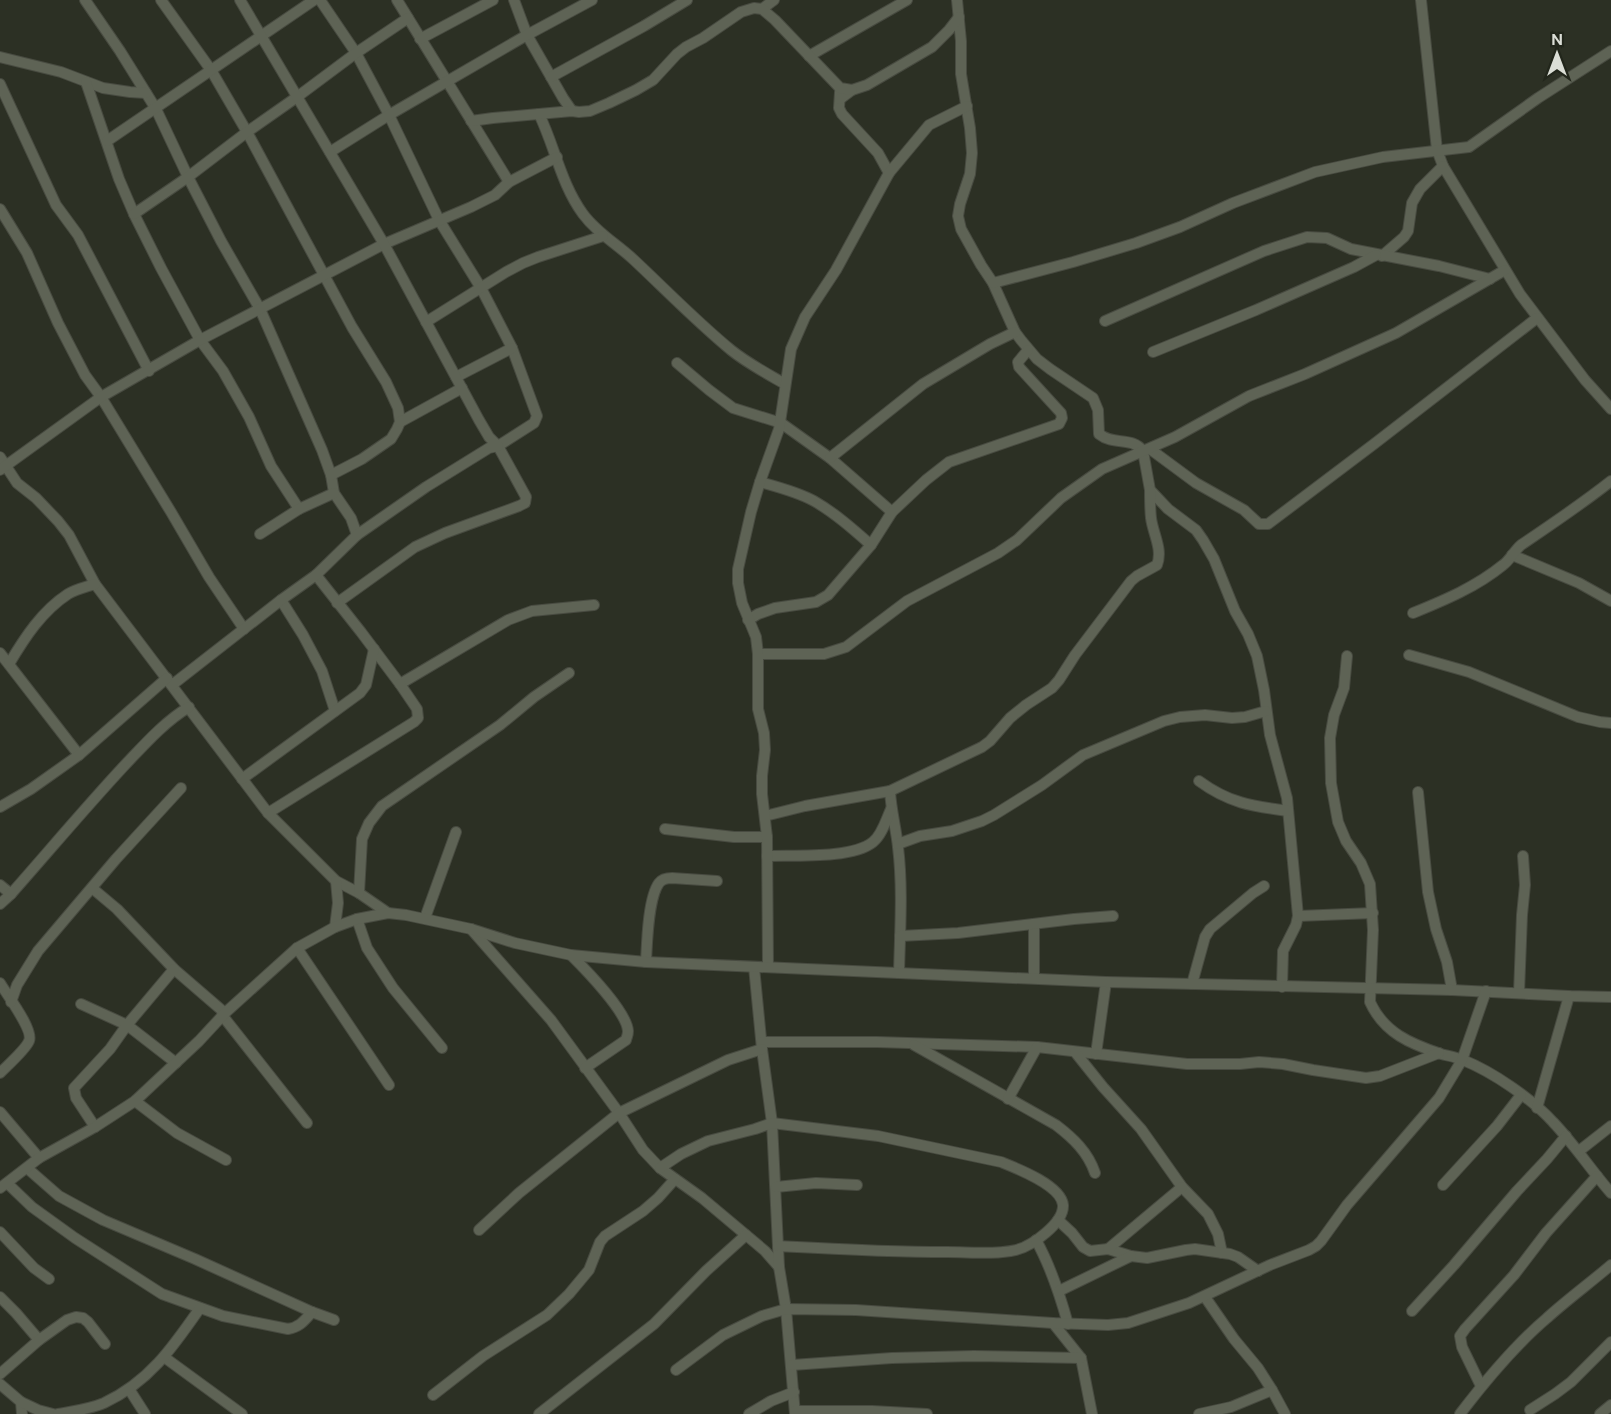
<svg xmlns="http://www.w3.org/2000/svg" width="1611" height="1414" viewBox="0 0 1611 1414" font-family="'DM Sans',sans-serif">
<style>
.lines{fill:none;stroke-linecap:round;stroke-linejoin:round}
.minor-casing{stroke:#484b41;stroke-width:12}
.minor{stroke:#5e6355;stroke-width:10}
</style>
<rect width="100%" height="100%" fill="#2c3024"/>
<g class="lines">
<!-- minor casing -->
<g class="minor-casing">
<g id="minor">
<polyline points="85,0 120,51 156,109 188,177 221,241 260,309 322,450 331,475 334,493 351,518 357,535"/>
<polyline points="161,0 211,70 247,132 352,327 386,382 398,408 400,422 397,429 391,439 362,459 331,475"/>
<polyline points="320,0 356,53 389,115 439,220 481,288 512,348 537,416 534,423 498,446 526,497 525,503 519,506 445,533 415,547 337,603"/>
<polyline points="397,0 509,182"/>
<polyline points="514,0 527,35 563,98 572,111"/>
<path d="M957 0 961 41V74L970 128 972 153 970 174 960 204 958 216 961 229 981 265 993 283 1015 332 1021 340 1037 359 1050 369 1093 398 1098 410 1099 434C1114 446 1132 436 1143 451L1150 490 1168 509 1196 530 1203 540 1214 559 1235 611 1248 634 1257 656 1264 690 1270 735 1287 798 1298 916 1296 925 1283 951 1282 987"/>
<polyline points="1421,0 1437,150 1443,166 1520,294 1585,380 1611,409"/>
<polyline points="762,9 774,0"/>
<polyline points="420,39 493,0"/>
<polyline points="809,56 907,0"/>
<polyline points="0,57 61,72 103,88 130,92 146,93"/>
<polyline points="551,77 644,26 687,0"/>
<polyline points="86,82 119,179 134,214 161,268 200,340 223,371 249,417 271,466 299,509"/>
<polyline points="0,84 56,205 78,235 149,371"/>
<polyline points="840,92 839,108 842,114 878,153 889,173"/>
<polyline points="840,99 852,90 867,85 932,47 949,30 959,17"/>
<path d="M539 114C555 147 561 184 583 214 597 233 617 244 634 260 666 290 697 322 731 350 747 363 766 373 785 384"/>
<polyline points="471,121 493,118 572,111 579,112 590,111 609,103 636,90 653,80 677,54 686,47 703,38 741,12 754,8 762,9 775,20 840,88 852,90"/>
<polyline points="107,141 314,0"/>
<polyline points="330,152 389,115 527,35 592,0"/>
<polyline points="0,209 27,253 58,323 85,375 101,397 171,512 209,577 244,629"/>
<polyline points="134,214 188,177 247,132 297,97 356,53 408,18"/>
<polyline points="1382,256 1404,237 1408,231 1412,203 1420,189 1443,166"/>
<polyline points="993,283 1073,262 1136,243 1180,227 1233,203 1315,172 1383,157 1469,147 1538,98 1611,51"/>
<polyline points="1105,321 1264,251 1307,237 1327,238 1351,249 1439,266 1490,279"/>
<polyline points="426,322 506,272 523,263 538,257 603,236"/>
<polyline points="1153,352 1256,310 1354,267 1376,255"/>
<polyline points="677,363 709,390 733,408 781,423 830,458 892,512"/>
<polyline points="456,377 512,348"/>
<polyline points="400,422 462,388"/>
<polyline points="1150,449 1196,483 1244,510 1259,524 1268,524 1374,444 1537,318"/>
<polyline points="0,457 17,483 36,498 58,521 69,535 95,584 268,813 336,881 359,893 388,913"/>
<polyline points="830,458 923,384 990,344 1015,332"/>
<polyline points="0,470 101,397 200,340 384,244 471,207 495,195 509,182 557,157"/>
<path d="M760 482C778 487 798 492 814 501 835 513 854 530 871 545"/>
<polyline points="260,534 299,509 334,493"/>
<polyline points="1512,555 1579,583 1611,601"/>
<polyline points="316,575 361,632 400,684 508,620 532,611 594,605"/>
<polyline points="281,600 303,635 322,671 335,711"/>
<path d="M1413 613C1445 600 1476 587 1503 565 1510 560 1514 551 1521 545 1552 524 1582 504 1611 481"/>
<polyline points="748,620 758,614 775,608 816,602 828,595 871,545 892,512 926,480 949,462 1059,424 1062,418 1061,413 1019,367 1018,362 1028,350"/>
<polyline points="0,653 79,755"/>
<polyline points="758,654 824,654 846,647 907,601 998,553 1017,540 1061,498 1102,469 1175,437 1249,396 1305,374 1396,333 1505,270"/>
<polyline points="1409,655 1469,672 1578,717 1600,722 1611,723"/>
<path d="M1347 656 1344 688 1334 715 1330 738 1331 783 1338 822 1346 841 1361 863 1370 884 1373 930 1370 1002C1384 1033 1411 1044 1441 1054 1449 1056 1456 1057 1463 1060 1493 1072 1532 1099 1553 1122 1574 1144 1591 1170 1611 1193"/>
<path d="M9 664C25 637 42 611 68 594 76 589 86 587 95 584"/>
<polyline points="172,685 281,600 316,575 357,535 426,487 489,448 498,446 489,437 479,420 384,244 240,0"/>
<polyline points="242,779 360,693 366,685 374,649"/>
<path d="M1199 781C1229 803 1251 806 1288 811"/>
<path d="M890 791C891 810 896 828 898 847 903 888 900 931 899 973"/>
<polyline points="1418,792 1428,892 1436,929 1447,962 1452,990"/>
<polyline points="0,807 31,789 79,755 167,678"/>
<polyline points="268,813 414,722 418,718 417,709 400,684"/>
<path d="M765 816 805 806 890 791 982 747 990 741 1010 718 1026 705 1052 688 1059 680 1075 655 1131 581 1137 576 1157 565C1163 549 1153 534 1151 518 1150 509 1150 499 1150 490"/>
<polyline points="665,829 734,837 767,837"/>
<polyline points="898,844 920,836 952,831 982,821 994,815 1042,785 1083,755 1164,721 1180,717 1205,715 1232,718 1245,717 1266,711"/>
<path d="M767 856C794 855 852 859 873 842 882 835 886 820 891 809"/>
<polyline points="0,885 11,894"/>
<polyline points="92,888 117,909 174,969 225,1013"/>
<polyline points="359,893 362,839 369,823 382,806 500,725 534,697 569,673"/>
<path d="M0 904 11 894C49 851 85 808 124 766 144 745 164 722 189 707"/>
<polyline points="1298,916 1373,913"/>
<polyline points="425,918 456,832"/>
<polyline points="357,919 367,948 393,988 442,1048"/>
<polyline points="1034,924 1034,978"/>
<polyline points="335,927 338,903 336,881"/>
<polyline points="471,929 551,1020 619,1113 643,1150 660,1168 702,1198 765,1251 779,1267"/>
<polyline points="900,936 958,933 1074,919 1113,916"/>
<polyline points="297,948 389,1085"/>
<path d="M571 955C585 969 627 1012 628 1031 628 1035 627 1036 626 1040L585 1068"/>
<path d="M646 962C647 943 648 898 659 883 662 879 667 878 672 878L717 881"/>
<polyline points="754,967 762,1049 772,1123 779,1267 786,1309 795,1414"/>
<polyline points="768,967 767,837 762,794 762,776 765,750 764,733 758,709 758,654 756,637 742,603 738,583 738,569 751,512 760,482 779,429 791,349 805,317 836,270 889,173 929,125 967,106"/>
<path d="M0 983C7 995 34 1030 29 1041 26 1049 7 1066 0 1073"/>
<polyline points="1192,984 1205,937 1210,929 1253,893 1264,886"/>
<polyline points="1519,993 1522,915 1525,885 1523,856"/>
<polyline points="11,1002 17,985 38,951 116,859 181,788"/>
<polyline points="81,1004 127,1025 176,1063"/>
<polyline points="222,1015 307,1123"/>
<polyline points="762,1042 877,1042 1037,1047 1187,1064 1240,1064 1259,1062 1283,1064 1313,1070 1366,1078 1380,1076 1439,1053"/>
<path d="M914 1045 1056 1125C1073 1138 1088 1152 1095 1173"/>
<polyline points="1075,1052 1103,1087 1141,1129 1182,1187 1208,1214 1218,1234 1222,1253"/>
<polyline points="1096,1054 1106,982"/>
<polyline points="1008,1099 1037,1047"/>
<polyline points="135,1101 177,1133 226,1160"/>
<polyline points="1537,1108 1569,996"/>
<polyline points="0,1112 39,1158"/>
<polyline points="95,1127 76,1098 74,1088 110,1049 127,1025 174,969"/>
<polyline points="1579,1151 1611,1126"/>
<polyline points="27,1168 59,1196 103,1220 195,1259 312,1312 334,1320"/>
<path d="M660 1168 681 1154 708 1141 755 1129 772 1123 878 1136 1001 1162C1016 1168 1061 1185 1063 1205 1064 1223 1032 1246 1016 1250 994 1255 970 1252 947 1252 891 1252 835 1249 778 1246"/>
<path d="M7 1183 32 1207 75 1238 162 1294 223 1316 288 1329C300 1327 304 1321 312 1312"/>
<polyline points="1443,1185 1497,1126 1521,1095"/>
<polyline points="776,1187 816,1183 857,1185"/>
<polyline points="0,1188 39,1158 95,1127 135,1101 199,1041 225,1013 297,948 335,927 357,919 388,913 406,915 471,929 515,943 571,955 646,962 1106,982 1452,990 1569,996 1611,997"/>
<polyline points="1058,1220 1072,1233 1083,1247 1090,1251 1108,1249 1131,1256 1147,1258 1186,1250 1195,1249 1230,1254 1238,1257 1258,1271"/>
<polyline points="479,1230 519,1193 619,1113 728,1060 762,1049"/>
<polyline points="0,1232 34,1268 49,1279"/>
<path d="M1036 1240C1051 1267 1060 1295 1068 1324"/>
<polyline points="1108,1249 1182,1187"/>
<polyline points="1059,1291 1131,1256"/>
<polyline points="0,1297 16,1313 39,1340"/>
<polyline points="1205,1297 1234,1339 1258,1368 1272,1390 1285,1414"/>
<polyline points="1412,1311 1454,1265 1517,1191 1547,1159 1566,1136"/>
<polyline points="1053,1323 1081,1358 1092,1414"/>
<polyline points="164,1357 242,1414"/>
<polyline points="792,1365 892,1358 974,1356 1081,1358"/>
<polyline points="676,1370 723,1335 762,1316 786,1309 856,1310 1053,1323 1108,1325 1128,1323 1189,1303 1270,1265 1309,1250 1316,1246 1321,1241 1347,1205 1439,1098 1462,1060 1486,991"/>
<polyline points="0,1374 39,1340 67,1320 76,1317 83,1318 88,1322 105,1344"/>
<polyline points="0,1384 21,1402 22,1414"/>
<polyline points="1481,1386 1462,1347 1460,1336 1465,1329 1514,1275 1546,1233 1597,1176"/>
<polyline points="129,1389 145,1414"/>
<polyline points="433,1395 483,1356 547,1315 569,1294 589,1270 600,1242 605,1236 643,1211 658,1198 675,1179"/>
<polyline points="21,1402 38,1410 53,1414"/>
<polyline points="1530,1410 1555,1394 1571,1382 1611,1342"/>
<polyline points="795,1411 872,1411 927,1414"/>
<path d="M58 1414C74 1411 90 1409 104 1403 149 1382 173 1347 200 1308"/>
<polyline points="539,1414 654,1324 706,1271 746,1235"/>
<polyline points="749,1414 771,1401 794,1392"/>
<polyline points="1199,1414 1231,1407 1272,1390"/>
<path d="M1460 1414C1486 1380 1514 1346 1547 1318 1568 1299 1590 1283 1611 1265"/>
<polyline points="1600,1414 1611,1405"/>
</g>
</g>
<!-- minor -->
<use href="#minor" class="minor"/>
</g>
<!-- north arrow -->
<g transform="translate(1557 54)" stroke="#22261b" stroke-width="4.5" paint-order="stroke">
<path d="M0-4.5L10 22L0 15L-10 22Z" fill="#dbded6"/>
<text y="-9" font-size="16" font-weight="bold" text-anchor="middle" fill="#dbded6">N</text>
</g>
</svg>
